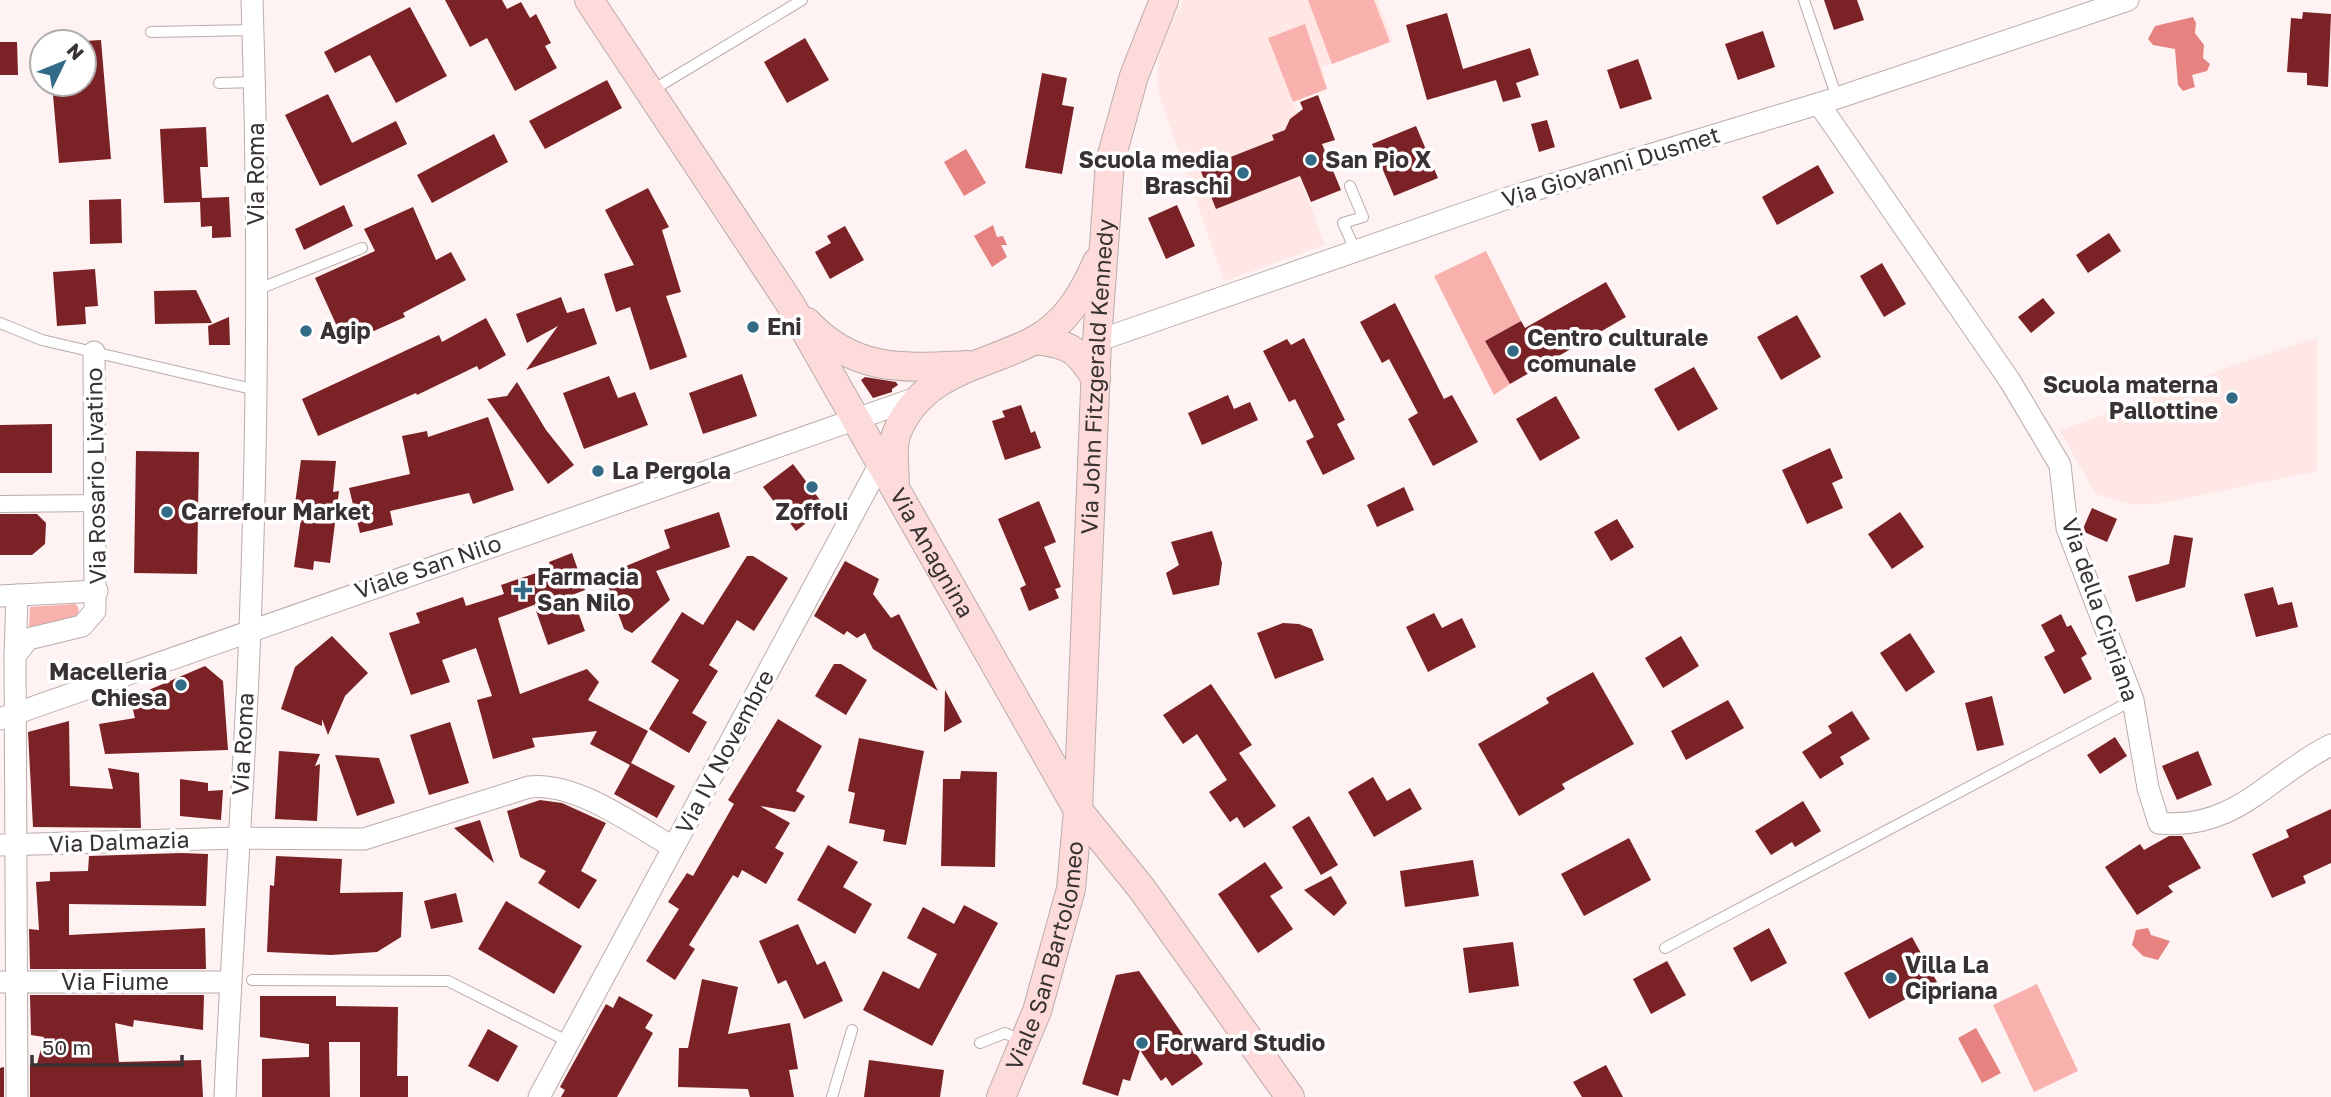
<svg xmlns="http://www.w3.org/2000/svg" width="2331" height="1097" viewBox="0 0 2331 1097" font-family="'Golos Text',sans-serif">
<style>
.built{fill:#ffe7e6}
.green{fill:#f8b1ad}
.water{fill:#e68381}
.building{fill:#7a2226}
.lines{fill:none;stroke-linecap:round;stroke-linejoin:round}
.service-casing{stroke:#baacab;stroke-width:12}
.pedestrian-casing{stroke:#baacab;stroke-width:18}
.minor-casing{stroke:#baacab;stroke-width:23}
.secondary-casing{stroke:#baacab;stroke-width:30}
.service{stroke:#fff;stroke-width:10}
.pedestrian{stroke:#fff;stroke-width:16}
.minor{stroke:#fff;stroke-width:21}
.secondary{stroke:#fddbda;stroke-width:28}
.poi-dot{fill:#336a85;stroke:#fff;stroke-width:2.5}
.labels{text-anchor:middle;stroke-width:7;stroke-linejoin:round;paint-order:stroke}
.poi-label{font-size:23px;font-weight:bold;fill:#383232;stroke:#fff;text-anchor:start}
.street-label{font-size:23px;fill:#383232;stroke:#fff}
</style>
<rect width="100%" height="100%" fill="#fef2f2"/>
<!-- built -->
<g class="built">
<polygon points="1183,0 1377,0 1393,41 1322,67 1327,89 1293,102 1298,115 1289,128 1282,131 1325,245 1224,281 1160,98 1157,76 1159,56 1168,30"/>
<polygon points="2317,338 2317,471 2163,503 2134,505 2096,494 2060,431 2234,365"/>
</g>
<!-- green -->
<g class="green">
<polygon points="1308,0 1374,0 1390,42 1332,64"/>
<polygon points="1305,24 1327,89 1293,102 1268,38"/>
<polygon points="1486,251 1521,321 1485,341 1510,384 1494,395 1434,276"/>
<polygon points="76,604 79,610 76,618 29,628 30,607"/>
<polygon points="2037,984 2078,1071 2034,1092 1993,1005"/>
</g>
<!-- water -->
<g class="water">
<polygon points="2193,17 2196,23 2195,33 2204,45 2203,58 2210,64 2207,71 2192,75 2195,87 2183,91 2178,85 2175,49 2153,45 2148,39 2155,26"/>
<polygon points="966,149 986,183 964,196 944,162"/>
<polygon points="993,225 997,237 1003,236 1007,245 1001,245 1007,257 992,267 974,236"/>
<polygon points="2148,928 2151,935 2170,941 2158,960 2143,956 2132,945 2136,930"/>
<polygon points="1976,1028 2001,1073 1982,1083 1958,1038"/>
</g>
<!-- building -->
<g class="building">
<polygon points="445,0 502,0 507,9 521,2 530,18 536,14 551,43 545,46 557,68 515,91 487,38 470,47"/>
<polygon points="1824,0 1857,0 1864,20 1834,30"/>
<polygon points="410,7 447,76 396,103 370,55 335,73 324,52"/>
<polygon points="2303,12 2331,14 2328,87 2307,85 2307,73 2287,72 2291,18 2302,19"/>
<polygon points="1447,13 1463,69 1530,48 1539,75 1516,83 1521,97 1503,102 1496,80 1427,100 1406,25"/>
<polygon points="1763,31 1775,67 1738,80 1725,44"/>
<polygon points="805,38 829,80 787,103 764,62"/>
<polygon points="101,40 111,159 59,163 52,84 84,84 84,41"/>
<polygon points="0,42 17,42 18,75 0,75"/>
<polygon points="1638,59 1652,99 1620,109 1607,70"/>
<polygon points="1042,73 1067,78 1062,105 1074,107 1062,174 1025,168"/>
<polygon points="607,80 622,108 545,149 529,121"/>
<polygon points="328,94 352,143 396,121 407,144 320,186 285,115"/>
<polygon points="1318,95 1335,140 1322,144 1341,190 1311,202 1300,176 1216,209 1200,169 1274,140 1272,135 1285,130 1290,119 1303,109 1300,102"/>
<polygon points="1547,120 1555,147 1539,152 1531,124"/>
<polygon points="1416,126 1438,178 1394,196 1372,144"/>
<polygon points="206,127 208,167 200,167 202,198 229,197 231,237 212,238 212,226 201,227 200,202 164,203 160,129"/>
<polygon points="494,134 508,162 432,203 417,175"/>
<polygon points="1818,165 1834,193 1777,225 1762,197"/>
<polygon points="648,188 669,227 662,230 681,292 666,296 687,357 650,370 630,307 616,312 604,274 634,265 605,210"/>
<polygon points="121,199 122,243 90,244 89,200"/>
<polygon points="344,205 353,226 304,250 295,229"/>
<polygon points="1177,205 1195,246 1166,259 1148,218"/>
<polygon points="413,207 436,260 451,252 466,280 403,313 405,317 345,344 315,278 375,251 364,229"/>
<polygon points="845,226 864,260 830,279 815,252 831,243 827,236"/>
<polygon points="2109,233 2121,251 2088,273 2076,255"/>
<polygon points="1882,263 1906,304 1884,317 1860,276"/>
<polygon points="95,269 98,306 85,307 86,324 57,326 53,272"/>
<polygon points="1606,282 1626,317 1510,384 1485,341 1521,321 1525,328"/>
<polygon points="196,290 212,323 155,324 154,291"/>
<polygon points="561,297 567,313 584,308 597,344 526,370 558,326 527,343 516,314"/>
<polygon points="2043,298 2055,313 2031,333 2018,317"/>
<polygon points="1395,303 1444,399 1452,395 1478,442 1433,466 1408,419 1418,413 1389,359 1382,363 1360,322"/>
<polygon points="1797,315 1821,357 1781,380 1757,337"/>
<polygon points="229,317 230,345 209,345 208,326"/>
<polygon points="486,318 506,355 479,370 477,366 417,395 416,393 318,436 302,399 439,335 442,342"/>
<polygon points="1304,338 1345,420 1337,424 1355,459 1323,475 1306,441 1314,437 1295,399 1289,402 1263,351 1287,339 1291,345"/>
<polygon points="1694,367 1718,409 1678,431 1654,389"/>
<polygon points="742,374 757,416 703,434 689,393"/>
<polygon points="609,376 618,398 635,392 648,425 584,449 563,393"/>
<polygon points="865,377 896,382 898,385 892,389 892,392 873,398 861,380"/>
<polygon points="517,382 546,430 574,465 548,484 487,399 507,396"/>
<polygon points="1228,395 1234,409 1250,402 1258,420 1202,445 1188,413"/>
<polygon points="1556,396 1580,438 1540,461 1516,419"/>
<polygon points="1021,405 1031,433 1035,431 1041,448 1005,460 992,421 1005,417 1002,411"/>
<polygon points="488,417 514,490 473,504 469,493 390,511 393,525 360,533 349,488 410,474 402,436 427,431 428,437"/>
<polygon points="52,424 52,473 0,473 0,425"/>
<polygon points="1830,448 1843,478 1832,483 1843,508 1807,524 1782,470"/>
<polygon points="136,451 199,452 197,574 134,573"/>
<polygon points="301,460 336,461 333,492 339,491 330,563 314,561 313,570 294,567 302,512 294,511"/>
<polygon points="793,464 826,508 796,531 763,487"/>
<polygon points="1404,487 1414,510 1377,527 1367,505"/>
<polygon points="1039,501 1056,542 1044,547 1061,587 1055,589 1059,598 1029,611 1020,588 1026,585 998,519"/>
<polygon points="2092,508 2117,519 2107,542 2082,531"/>
<polygon points="719,512 730,547 656,571 670,600 632,633 624,629 604,575 670,548 664,530"/>
<polygon points="1900,512 1924,547 1892,569 1868,534"/>
<polygon points="0,514 37,514 46,523 45,544 32,555 0,555"/>
<polygon points="1617,519 1634,547 1611,561 1594,532"/>
<polygon points="1212,531 1222,563 1219,585 1173,595 1166,573 1179,565 1171,542"/>
<polygon points="2174,535 2193,538 2185,587 2136,602 2128,576 2169,564"/>
<polygon points="572,553 585,590 572,595 585,631 548,645 534,605 498,618 520,694 587,669 599,682 588,700 648,731 631,763 675,786 657,818 614,794 630,765 590,744 597,731 532,738 535,747 493,759 477,700 492,696 476,648 442,660 450,682 411,695 389,633 420,623 416,613 463,597 466,606 504,594 501,585 551,568 549,562"/>
<polygon points="747,556 753,556 788,578 754,631 737,620 709,665 718,671 692,713 707,722 689,753 649,729 679,680 651,662 682,612 703,625"/>
<polygon points="845,561 879,579 873,594 891,618 899,614 938,691 873,649 865,633 857,638 847,631 844,635 814,616"/>
<polygon points="2273,587 2278,605 2292,602 2298,627 2256,637 2244,594"/>
<polygon points="1434,613 1442,628 1462,618 1476,647 1428,672 1406,627"/>
<polygon points="2061,614 2067,627 2071,625 2087,654 2081,658 2092,679 2064,694 2044,657 2055,651 2041,625"/>
<polygon points="1283,623 1299,624 1312,629 1324,660 1275,679 1257,633"/>
<polygon points="1910,633 1935,672 1906,692 1880,653"/>
<polygon points="332,636 368,673 345,696 328,735 322,719 322,726 281,709 295,667"/>
<polygon points="1681,636 1699,666 1663,688 1645,658"/>
<polygon points="834,664 841,664 867,680 846,715 815,696"/>
<polygon points="205,666 223,681 228,750 105,754 99,724 135,718 130,698"/>
<polygon points="1593,672 1634,744 1562,784 1565,789 1519,816 1478,744 1549,703 1546,698"/>
<polygon points="1211,684 1252,745 1239,753 1276,806 1244,828 1237,817 1230,822 1209,792 1227,780 1197,734 1183,744 1163,715"/>
<polygon points="945,690 962,722 944,732"/>
<polygon points="1992,696 2004,745 1977,751 1965,703"/>
<polygon points="1728,700 1744,728 1686,760 1671,731"/>
<polygon points="1852,711 1870,739 1840,757 1844,764 1820,779 1802,752 1832,733 1828,726"/>
<polygon points="778,719 822,746 796,791 805,796 795,812 760,806 790,823 775,848 784,853 766,884 742,870 738,878 733,875 689,945 695,949 675,980 646,961 679,909 668,902 687,873 693,876 734,804 728,800"/>
<polygon points="69,721 70,786 113,789 108,768 139,773 141,828 33,827 28,732"/>
<polygon points="450,722 469,783 429,795 410,735"/>
<polygon points="2115,737 2127,756 2100,774 2087,755"/>
<polygon points="859,738 924,751 906,845 883,841 885,830 849,823 855,793 848,791"/>
<polygon points="279,751 320,754 315,766 320,764 317,821 275,819"/>
<polygon points="2198,751 2212,785 2177,800 2162,766"/>
<polygon points="335,755 379,758 395,803 357,816"/>
<polygon points="961,771 997,772 995,867 941,866 943,779 960,779"/>
<polygon points="1373,777 1387,801 1410,788 1422,809 1374,837 1348,792"/>
<polygon points="180,779 208,783 208,791 223,790 221,820 180,816"/>
<polygon points="540,800 562,803 606,823 581,871 597,880 579,909 538,883 546,871 520,857 507,811"/>
<polygon points="1803,801 1821,831 1795,847 1792,842 1771,855 1755,831"/>
<polygon points="2331,809 2331,863 2303,876 2306,883 2272,898 2252,854 2289,837 2286,830"/>
<polygon points="1309,816 1338,865 1321,875 1292,827"/>
<polygon points="480,820 494,863 454,828"/>
<polygon points="2169,836 2182,836 2201,868 2168,886 2173,892 2137,915 2105,867 2140,844 2144,850"/>
<polygon points="1629,838 1651,880 1584,916 1561,874"/>
<polygon points="828,845 858,862 843,887 872,904 855,934 797,900"/>
<polygon points="181,853 208,854 206,906 69,904 69,935 205,928 206,969 30,969 29,929 39,930 36,882 50,881 50,872 88,871 89,856"/>
<polygon points="276,856 342,859 340,893 403,892 401,937 377,952 331,955 267,952 270,885 274,886"/>
<polygon points="1473,860 1479,896 1405,907 1400,871"/>
<polygon points="1265,862 1283,888 1270,896 1293,929 1258,953 1218,894"/>
<polygon points="1331,876 1347,903 1334,916 1304,890"/>
<polygon points="456,893 463,922 431,929 424,901"/>
<polygon points="506,901 582,946 554,994 478,949"/>
<polygon points="964,905 998,923 932,1046 863,1010 883,971 919,989 937,954 907,938 923,907 954,924"/>
<polygon points="798,924 817,965 825,961 843,1001 804,1019 786,980 778,984 759,941"/>
<polygon points="1769,928 1787,963 1751,982 1733,948"/>
<polygon points="1912,937 1937,982 1869,1019 1844,973"/>
<polygon points="1513,942 1519,986 1469,993 1463,948"/>
<polygon points="1667,961 1686,995 1651,1014 1633,979"/>
<polygon points="1139,971 1203,1064 1172,1086 1166,1077 1161,1081 1140,1050 1130,1081 1123,1079 1118,1096 1082,1084 1116,975"/>
<polygon points="702,979 738,987 728,1034 790,1023 798,1069 789,1070 794,1097 750,1097 748,1089 678,1087 679,1048 688,1048"/>
<polygon points="30,995 204,995 203,1030 134,1020 133,1027 115,1023 119,1062 201,1060 203,1097 30,1097 30,1065 37,1064 44,1037 31,1035"/>
<polygon points="260,996 336,996 336,1006 398,1007 397,1076 408,1076 408,1097 360,1097 360,1042 329,1042 330,1097 262,1097 262,1059 309,1057 309,1044 260,1037"/>
<polygon points="619,996 653,1015 645,1028 653,1033 617,1097 561,1097 565,1090 560,1087 606,1004 613,1008"/>
<polygon points="488,1029 518,1046 498,1082 468,1066"/>
<polygon points="869,1060 944,1070 940,1097 864,1097"/>
<polygon points="1606,1065 1623,1097 1582,1097 1573,1082"/>
<polygon points="4,1067 4,1097 0,1097 0,1068"/>
</g>
<g class="lines">
<!-- service casing -->
<g class="service-casing">
<g id="service">
<polyline points="1804,0 1837,98"/>
<polyline points="151,32 253,30"/>
<polyline points="219,83 255,82"/>
<polyline points="651,91 802,0"/>
<polyline points="1350,186 1363,217 1343,223 1356,252"/>
<polyline points="256,290 362,248"/>
<polyline points="0,323 42,340 256,390"/>
<polyline points="1665,948 2133,700"/>
<polyline points="252,980 448,981 569,1042"/>
<polyline points="980,1043 1005,1033 1022,1041"/>
<polyline points="832,1097 852,1030"/>
</g>
</g>
<!-- pedestrian casing -->
<g class="pedestrian-casing">
<polyline id="pedestrian" points="0,504 96,503"/>
</g>
<!-- minor casing -->
<g class="minor-casing">
<g id="minor">
<path d="M1819 104 2010 381 2060 465 2067 528 2133 700 2148 788 2159 823C2236 831 2271 774 2331 745"/>
<polyline points="1097,341 1508,198 1837,98 2128,0"/>
<polyline points="0,596 97,591"/>
<polyline points="15,656 17,595"/>
<polyline points="0,719 919,397"/>
<path d="M2 845 238 838 364 839 529 787C575 781 634 825 673 847"/>
<polyline points="0,982 230,982"/>
<polyline points="17,1097 15,656 28,639 82,626 95,611 94,352"/>
<path d="M225 1097C232 941 244 785 250 629 258 419 259 210 252 0"/>
<polyline points="539,1097 881,462"/>
</g>
</g>
<!-- secondary casing -->
<g class="secondary-casing">
<g id="secondary">
<path id="s1" d="M589 0 789 302 1078 810 1142 889 1290 1097"/>
<path d="M807 322C855 373 904 368 967 365"/>
<path d="M1035 340C1070 344 1077 349 1096 379"/>
<path d="M895 485C895 470 891 446 897 432 923 370 984 367 1035 340 1066 323 1083 294 1097 262"/>
<path id="s2" d="M1001 1097 1037 1011 1071 889 1078 810 1097 341 1110 162 1134 76 1164 0"/>
</g>
</g>
<!-- service -->
<use href="#service" class="service"/>
<!-- pedestrian -->
<use href="#pedestrian" class="pedestrian"/>
<!-- minor -->
<use href="#minor" class="minor"/>
<!-- secondary -->
<use href="#secondary" class="secondary"/>
</g>
<!-- markers -->
<g class="poi-dot">
<circle cx="1311" cy="160" r="7"/>
<circle cx="1243" cy="173" r="7"/>
<circle cx="753" cy="327" r="7"/>
<circle cx="306" cy="331" r="7"/>
<circle cx="1513" cy="351" r="7"/>
<circle cx="2232" cy="398" r="7"/>
<circle cx="598" cy="471" r="7"/>
<circle cx="812" cy="487" r="7"/>
<circle cx="167" cy="512" r="7"/>
<path d="M519.5 579.5h7v7h7v7h-7v7h-7v-7h-7v-7h7z"/>
<circle cx="181" cy="685" r="7"/>
<circle cx="1891" cy="978" r="7"/>
<circle cx="1142" cy="1043" r="7"/>
</g>
<g class="labels">
<!-- poi labels -->
<g class="poi-label">
<text x="1229" y="168" text-anchor="end">Scuola media<tspan x="1229" dy="26">Braschi</tspan></text>
<text x="1325" y="168">San Pio X</text>
<text x="767" y="335">Eni</text>
<text x="320" y="339">Agip</text>
<text x="1527" y="346">Centro culturale<tspan x="1527" dy="26">comunale</tspan></text>
<text x="2218" y="393" text-anchor="end">Scuola materna<tspan x="2218" dy="26">Pallottine</tspan></text>
<text x="612" y="479">La Pergola</text>
<text x="181" y="520">Carrefour Market</text>
<text x="812" y="520" text-anchor="middle">Zoffoli</text>
<text x="537" y="585">Farmacia<tspan x="537" dy="26">San Nilo</tspan></text>
<text x="167" y="680" text-anchor="end">Macelleria<tspan x="167" dy="26">Chiesa</tspan></text>
<text x="1905" y="973">Villa La<tspan x="1905" dy="26">Cipriana</tspan></text>
<text x="1156" y="1051">Forward Studio</text>
</g>
<!-- street labels -->
<g class="street-label">
<text transform="translate(1611 167) rotate(-17)" y="8">Via Giovanni Dusmet</text>
<text transform="translate(256 174) rotate(-90)" y="8">Via Roma</text>
<text dy="8" stroke="none"><textPath href="#s2" startOffset="733">Via John Fitzgerald Kennedy</textPath></text>
<text transform="translate(96 476) rotate(-91)" y="8">Via Rosario Livatino</text>
<text dy="8" stroke="none"><textPath href="#s1" startOffset="651">Via Anagnina</textPath></text>
<text transform="translate(428 567) rotate(-19)" y="8">Viale San Nilo</text>
<text transform="translate(2100 610) rotate(71)" y="8">Via della Cipriana</text>
<text transform="translate(243 744) rotate(-87)" y="8">Via Roma</text>
<text transform="translate(725 752) rotate(-62)" y="8">Via IV Novembre</text>
<text transform="translate(119 842) rotate(-2)" y="8">Via Dalmazia</text>
<text dy="8" stroke="none"><textPath href="#s2" startOffset="149">Viale San Bartolomeo</textPath></text>
<text x="115" y="990">Via Fiume</text>
</g>
</g>
<!-- north arrow -->
<g transform="translate(63 63) rotate(47)"><circle r="33" fill="#ffffff" stroke="#afadad" stroke-width="2"/>
<path d="M0-5L12 26L0 18L-12 26Z" fill="#336a85"/>
<text y="-10" font-size="19" font-weight="bold" text-anchor="middle" fill="#383232">N</text>
</g>
<!-- scale -->
<path d="M32 1055v10h150v-10" fill="none" stroke="#383232" stroke-width="3.5"/>
<text x="42" y="1055" font-size="21" fill="#383232" stroke="#ffffff" stroke-width="5" paint-order="stroke">50 m</text>
</svg>
